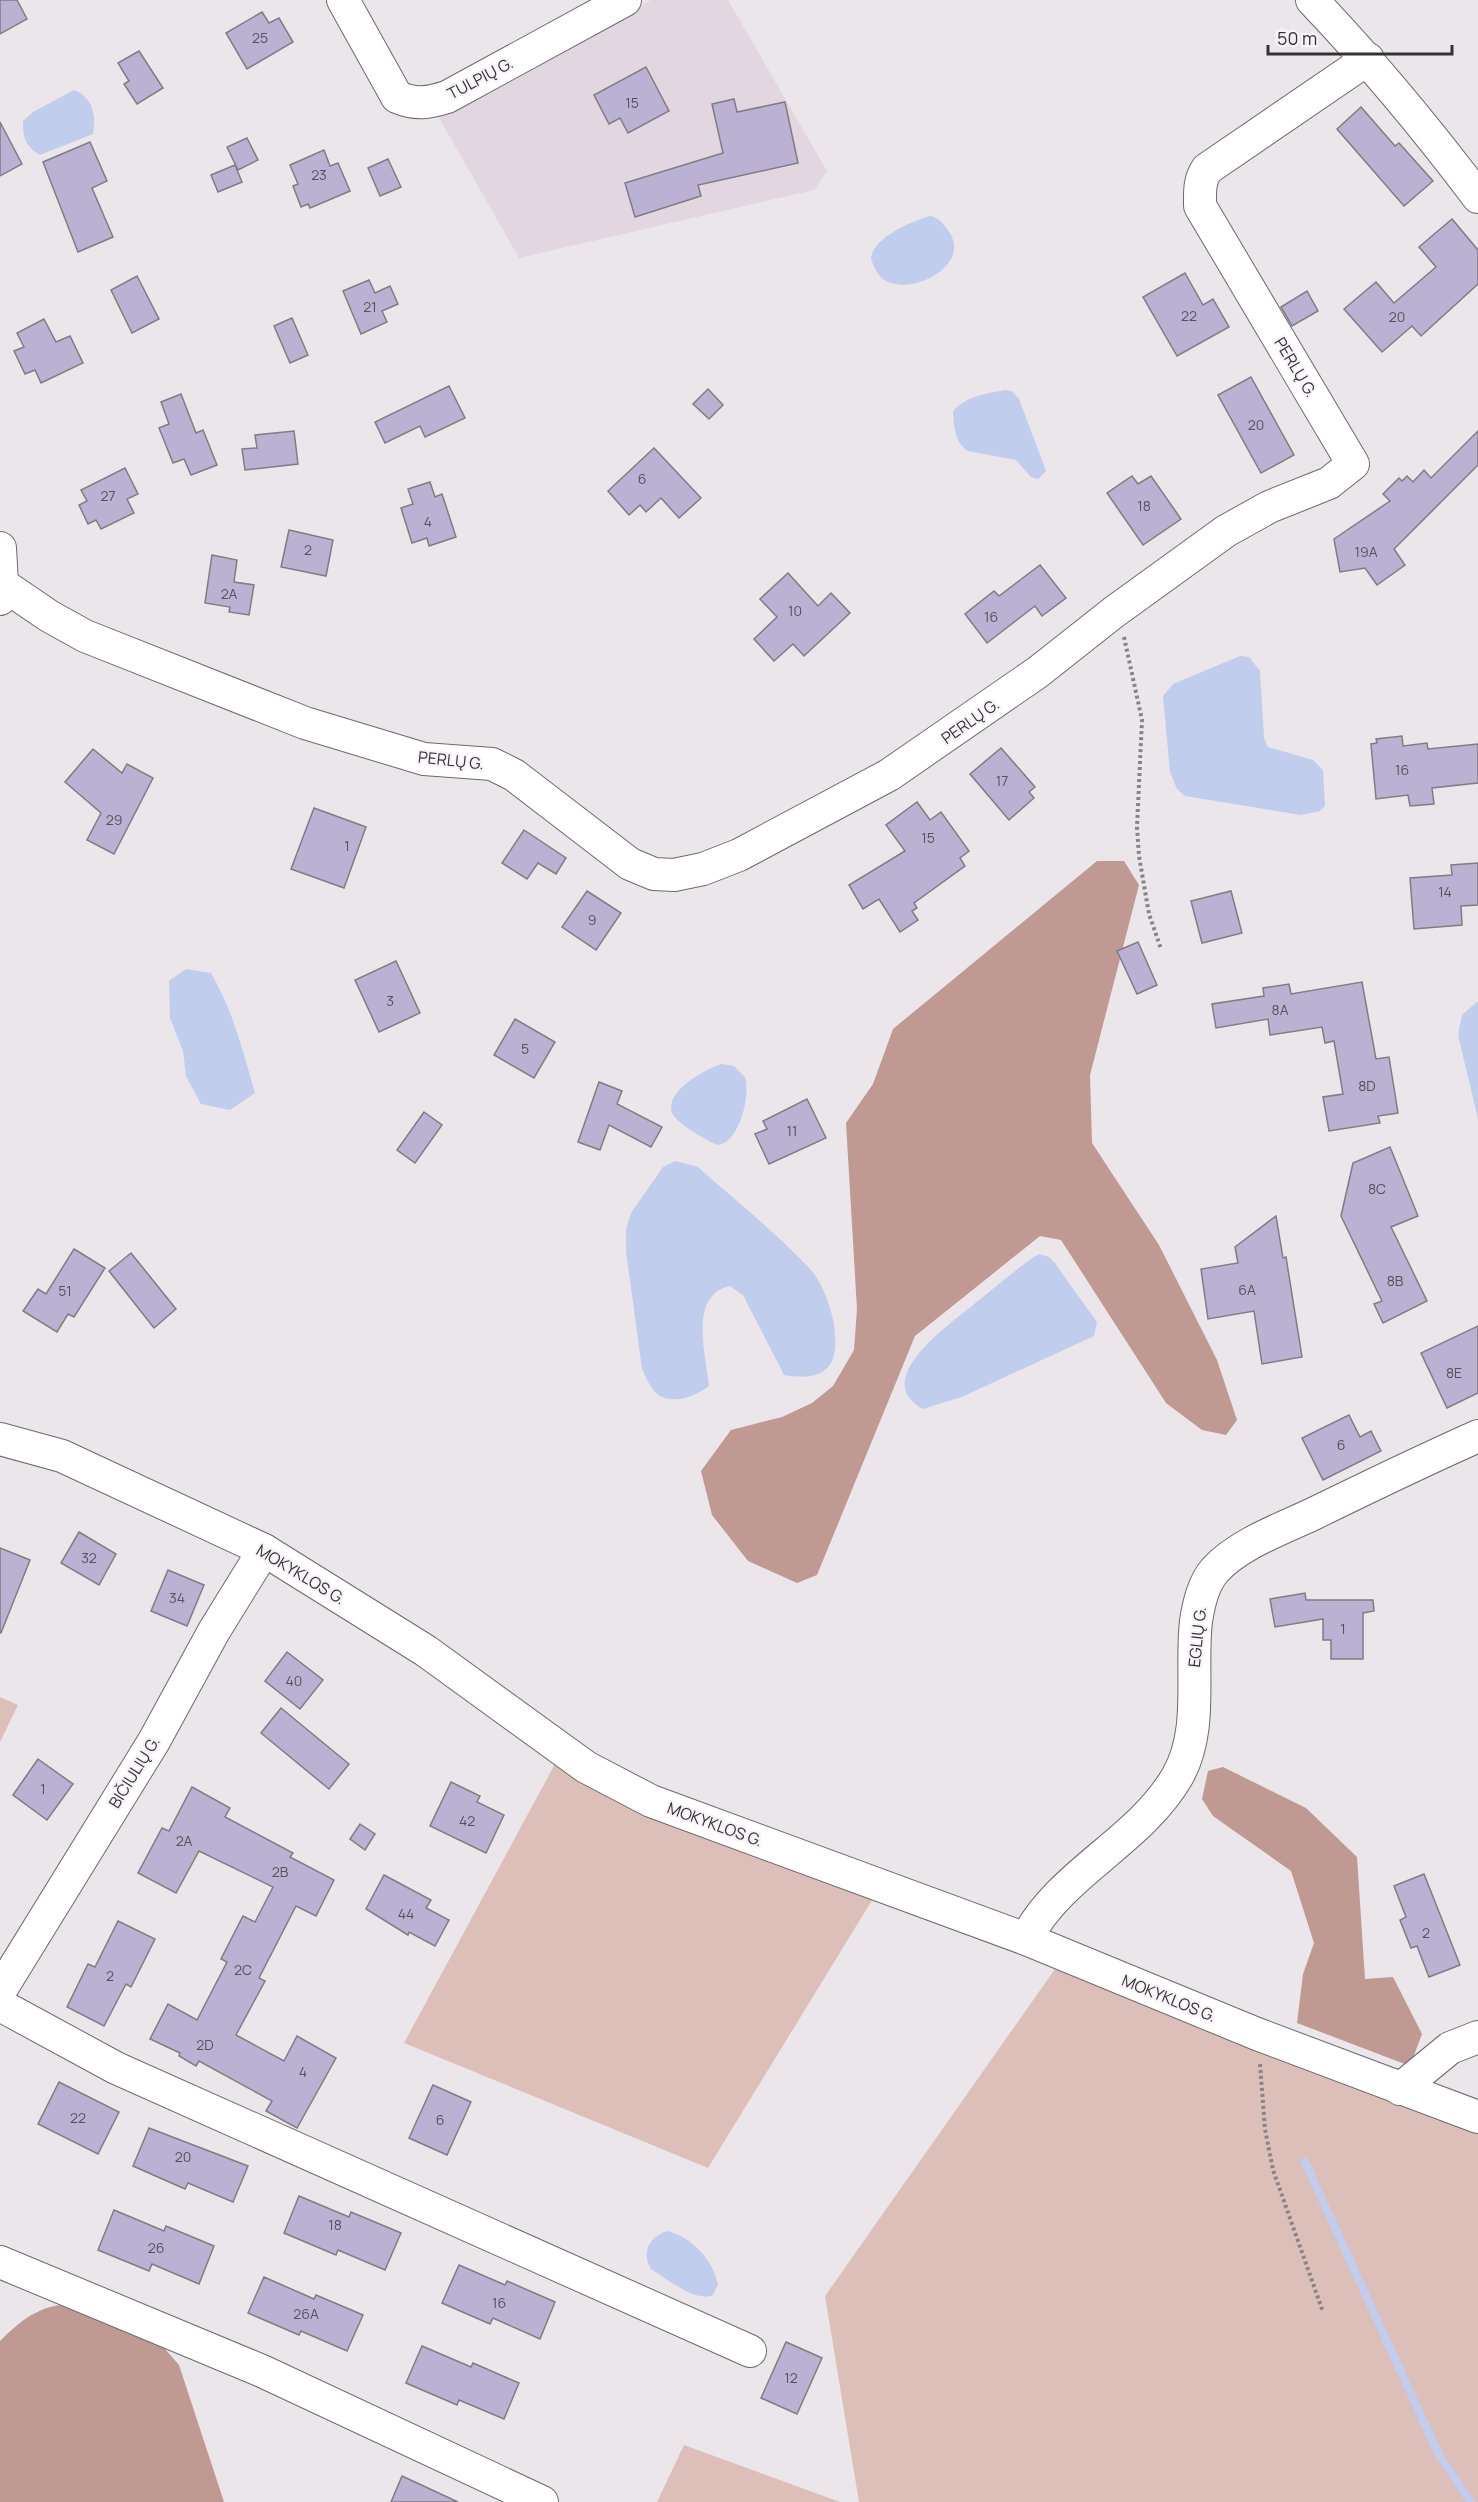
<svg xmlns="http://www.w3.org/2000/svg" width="1478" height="2502" viewBox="0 0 1478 2502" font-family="Manrope,sans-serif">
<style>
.built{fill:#e2d7e1}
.green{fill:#ddbfb9}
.forest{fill:#bf9992}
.water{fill:#c1cded}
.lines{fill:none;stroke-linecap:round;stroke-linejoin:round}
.stream{stroke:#c1cded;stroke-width:8}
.building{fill:#bbb1d2;stroke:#7e7d82;stroke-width:1.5}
.minor-casing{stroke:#6d686c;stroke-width:34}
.path{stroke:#878487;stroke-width:4;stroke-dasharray:3 3;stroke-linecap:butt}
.minor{stroke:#fff;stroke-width:32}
.labels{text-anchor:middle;stroke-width:4.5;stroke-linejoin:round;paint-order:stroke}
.number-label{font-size:14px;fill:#56525c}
.street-label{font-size:16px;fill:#343234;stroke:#f8f3f8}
</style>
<rect width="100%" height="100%" fill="#ebe6ea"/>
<!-- built -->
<polygon class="built" points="651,0 728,0 827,171 814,190 519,258 438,116"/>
<!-- green -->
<g class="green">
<polygon points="0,1697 18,1705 0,1742"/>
<polygon points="555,1764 619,1800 874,1897 708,2168 404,2043"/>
<polygon points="1055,1969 1317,2074 1478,2131 1478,2502 859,2502 825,2296"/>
<polygon points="684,2445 840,2502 657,2502"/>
</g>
<!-- forest -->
<g class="forest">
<polygon points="1097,861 1124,861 1139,885 1090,1075 1092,1143 1159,1245 1217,1360 1237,1420 1226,1435 1202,1430 1166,1403 1061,1240 1040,1236 915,1336 817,1575 797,1583 748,1561 712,1515 701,1471 731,1430 782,1417 812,1403 833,1386 854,1350 857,1309 846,1123 873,1084 893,1029"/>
<polygon points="1223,1767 1306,1808 1357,1857 1365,1979 1393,1977 1422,2034 1410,2066 1297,2023 1303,1974 1314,1943 1291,1871 1213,1816 1202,1799 1208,1771"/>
<path d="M80 2303 152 2334 179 2365 224 2502H0V2341C26 2315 43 2304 80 2303Z"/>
</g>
<!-- water -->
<g class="water">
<path d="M74 90C93 98 96 114 93 134L40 155C25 146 23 138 23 121L33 112Z"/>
<path d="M929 216C938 217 942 222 947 229 975 264 913 296 886 281 878 277 874 267 871 259 872 238 911 222 929 216Z"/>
<path d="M1005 390 1012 391 1019 399 1046 471 1038 479 1031 477 1016 460 968 451C954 442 954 426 953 411 967 396 985 394 1005 390Z"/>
<polygon points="1240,656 1249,657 1260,671 1264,738 1268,747 1313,760 1323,770 1325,806 1320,811 1301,815 1185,796 1177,789 1170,772 1163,696 1173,684"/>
<path d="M186 969 211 973C233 1011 243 1051 255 1093L230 1110 201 1104 186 1076 183 1051 170 1018 169 981Z"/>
<polygon points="1478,1001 1478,1119 1458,1035 1462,1015"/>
<path d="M721 1064 734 1066 745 1077C751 1095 739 1143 718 1145 707 1141 676 1123 672 1113 664 1091 705 1070 721 1064Z"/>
<path d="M675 1161 698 1167C735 1200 778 1234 811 1270 828 1290 842 1336 832 1361 824 1379 800 1378 784 1375L743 1295 730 1286C688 1295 706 1355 709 1386 696 1396 676 1404 660 1396 651 1391 646 1377 642 1369L626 1251V1229L631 1213 663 1167Z"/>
<path d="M1039 1254 1049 1257 1054 1262 1097 1322 1094 1336 964 1396 923 1409C869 1380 950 1324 973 1305 993 1289 1012 1273 1032 1258Z"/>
<path d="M667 2231C691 2236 713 2260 718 2284L713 2295C695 2303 666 2278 651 2269 641 2252 649 2237 667 2231Z"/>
</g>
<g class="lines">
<!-- stream -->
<polyline class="stream" points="1305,2162 1439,2455 1471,2502"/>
</g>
<!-- building -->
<g class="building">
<polygon points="0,0 17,0 27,19 0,34"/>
<polygon points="262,12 269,23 279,18 293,42 247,69 226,33"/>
<polygon points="139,51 163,88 137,104 124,84 129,81 118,63"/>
<polygon points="646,67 669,111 628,133 620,118 609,124 594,95"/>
<polygon points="734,99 737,112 785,102 798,163 698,185 701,196 635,217 625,183 723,153 712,104"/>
<polygon points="1361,107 1395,146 1399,143 1433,181 1404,206 1337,129"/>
<polygon points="0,122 22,164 0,176"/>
<polygon points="247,138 258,160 238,170 227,147"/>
<polygon points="90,142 107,181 92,188 113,237 78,252 43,162"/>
<polygon points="324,150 330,166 338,163 350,191 310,208 308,204 301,207 293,186 298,184 290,165"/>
<polygon points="388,159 401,187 380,196 368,168"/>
<polygon points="235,165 242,182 218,192 211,175"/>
<polygon points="1452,219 1478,250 1478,284 1421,336 1412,326 1382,352 1344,309 1376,282 1394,303 1436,267 1419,247"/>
<polygon points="1185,273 1203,305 1213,299 1229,327 1177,356 1143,297"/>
<polygon points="137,276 159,319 132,333 111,290"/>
<polygon points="369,280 375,293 390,286 398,304 382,311 387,322 361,334 343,291"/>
<polygon points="1307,291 1318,311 1292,326 1281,307"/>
<polygon points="292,318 308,355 290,363 274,326"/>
<polygon points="44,319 56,342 70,336 83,363 41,383 35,370 25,374 14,351 24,347 17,333"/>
<polygon points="1251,377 1294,455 1261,473 1218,395"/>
<polygon points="449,386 465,418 425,437 420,426 385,443 375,422"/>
<polygon points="708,389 723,405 709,419 693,404"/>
<polygon points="181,394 196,433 203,430 217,465 191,475 184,459 173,463 159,428 169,424 161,402"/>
<polygon points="294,431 298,464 245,470 242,449 257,448 255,435"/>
<polygon points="1478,431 1478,465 1394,549 1405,565 1377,585 1365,568 1340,572 1334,539 1390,501 1383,494 1399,478 1402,481 1407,476 1413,482 1424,470 1431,478"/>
<polygon points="654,448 701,498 679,518 661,498 646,512 640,505 629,515 608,491"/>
<polygon points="125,468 138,494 127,499 134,513 101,529 96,520 88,524 79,505 87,501 81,490"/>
<polygon points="1132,476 1138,484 1151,476 1181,519 1143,545 1107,493"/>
<polygon points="430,482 435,497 442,494 456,537 429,546 427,538 412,543 401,508 413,504 408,489"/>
<polygon points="289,530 333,540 326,576 281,567"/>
<polygon points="212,555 237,560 234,582 254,585 249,615 229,612 230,607 205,603"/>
<polygon points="1040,565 1066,598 1042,616 1035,606 987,643 965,614 994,591 999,596"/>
<polygon points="788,573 818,606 831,593 850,613 804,656 793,644 774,661 754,639 777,617 760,599"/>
<polygon points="1402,736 1403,746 1427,743 1428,749 1478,744 1478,783 1432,788 1434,804 1410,806 1408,795 1376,799 1371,744 1377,743 1376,739"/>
<polygon points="1001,748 1035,787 1029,792 1034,798 1009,820 970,774"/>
<polygon points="93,749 122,773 127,764 153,778 114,854 87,840 101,813 65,782"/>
<polygon points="917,802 930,820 941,812 969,851 960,858 965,866 914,903 917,908 912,911 918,920 900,932 879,899 863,909 849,885 905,851 886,825"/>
<polygon points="314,808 366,827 344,888 291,869"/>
<polygon points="524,830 566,858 556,874 538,863 527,879 502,863"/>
<polygon points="1478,863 1478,905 1461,906 1462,925 1414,929 1410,878 1452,875 1451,865"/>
<polygon points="587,891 621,913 596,950 562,927"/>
<polygon points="1231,891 1242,933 1202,943 1191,901"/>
<polygon points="1138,942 1157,985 1137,994 1117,951"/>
<polygon points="396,961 420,1013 379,1032 355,980"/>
<polygon points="1362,982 1376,1059 1389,1057 1398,1113 1378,1116 1380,1123 1329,1131 1323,1097 1343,1094 1334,1041 1325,1043 1322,1027 1270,1035 1268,1019 1216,1028 1212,1004 1264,996 1263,988 1289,984 1291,994"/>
<polygon points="515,1019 555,1042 534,1078 494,1055"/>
<polygon points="599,1082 622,1091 617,1104 662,1127 651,1147 609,1125 600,1150 578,1142"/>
<polygon points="807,1099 826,1138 769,1164 755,1134 767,1129 763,1121"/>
<polygon points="424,1112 442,1125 415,1163 397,1150"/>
<polygon points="1390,1147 1418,1216 1391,1227 1427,1301 1383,1323 1374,1304 1382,1301 1341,1216 1353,1163"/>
<polygon points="1276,1216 1283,1258 1286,1257 1302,1357 1262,1364 1254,1311 1208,1319 1201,1269 1238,1263 1235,1247"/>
<polygon points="74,1249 105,1268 74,1317 68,1314 57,1332 23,1311 38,1289 46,1294"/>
<polygon points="131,1253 176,1309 154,1328 109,1271"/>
<polygon points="1478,1326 1478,1393 1447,1408 1421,1353"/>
<polygon points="1349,1415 1360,1437 1371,1431 1381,1451 1323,1480 1302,1438"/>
<polygon points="79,1532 116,1554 99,1585 61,1563"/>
<polygon points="0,1548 30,1560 1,1633 0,1632"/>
<polygon points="168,1570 204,1585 187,1626 151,1611"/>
<polygon points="1305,1593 1306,1600 1373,1600 1374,1611 1363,1613 1363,1659 1331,1659 1331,1640 1323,1640 1323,1619 1275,1627 1270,1599"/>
<polygon points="287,1652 323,1680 300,1709 265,1681"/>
<polygon points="281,1708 349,1764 329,1789 261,1733"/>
<polygon points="38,1759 73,1784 47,1820 13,1795"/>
<polygon points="451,1782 480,1796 477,1802 504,1815 486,1853 430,1826"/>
<polygon points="192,1787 230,1808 225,1817 293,1853 290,1857 334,1880 316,1916 296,1906 259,1978 265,1981 236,2035 284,2061 297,2036 336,2058 297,2128 266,2111 272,2101 199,2061 196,2066 179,2056 180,2053 150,2039 168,2004 197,2020 227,1962 221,1959 243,1916 255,1922 273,1887 199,1851 176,1893 138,1873 162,1828 169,1831"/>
<polygon points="360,1824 375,1834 365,1850 350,1839"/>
<polygon points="1424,1874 1460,1965 1429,1977 1417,1946 1411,1948 1400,1920 1406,1917 1394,1886"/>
<polygon points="384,1875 431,1900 426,1908 449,1920 435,1946 409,1932 408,1935 366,1909"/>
<polygon points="118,1921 155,1939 131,1987 126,1984 104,2026 67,2007 88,1964 95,1967"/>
<polygon points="59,2082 119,2112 98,2154 38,2124"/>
<polygon points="433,2085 471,2102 447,2155 409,2138"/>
<polygon points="149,2128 248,2166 233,2202 188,2183 185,2189 133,2166"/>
<polygon points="299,2196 349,2217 351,2212 401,2233 385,2270 338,2250 336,2255 284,2233"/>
<polygon points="114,2210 164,2231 166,2226 214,2246 199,2284 152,2264 149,2271 98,2250"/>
<polygon points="459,2265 505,2285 507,2281 555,2302 540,2339 493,2318 490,2324 442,2303"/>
<polygon points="264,2277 314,2299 316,2295 363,2315 347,2351 301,2331 299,2335 248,2313"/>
<polygon points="786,2342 822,2358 797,2414 761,2398"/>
<polygon points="422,2346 471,2367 473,2363 519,2383 504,2419 459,2400 457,2405 406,2383"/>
<polygon points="402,2476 458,2502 391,2502"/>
</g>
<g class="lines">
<!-- minor casing -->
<g class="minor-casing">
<g id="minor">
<path d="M343 0 397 97C416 105 428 103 447 97L625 0"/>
<path d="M1312 0C1372 63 1426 128 1478 197"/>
<polyline points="0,548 2,584 0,599"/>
<path d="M2 584 49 616 85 636 305 723 424 759 492 764 514 775 630 864 654 874 674 875 703 869 739 855 889 775 1038 672 1114 612 1226 531 1269 507 1329 483 1353 464 1200 206C1200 192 1199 181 1207 169L1368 59"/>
<polyline points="0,1439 62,1456 264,1550 426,1651 586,1767 651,1801 1026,1939 1257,2034 1478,2117"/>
<path d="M1026 1939C1060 1873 1139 1842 1177 1777 1204 1731 1190 1672 1196 1621 1199 1603 1203 1584 1215 1570 1239 1544 1281 1529 1313 1514 1368 1487 1422 1461 1478 1436"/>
<polyline points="0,1991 154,1741 214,1631 264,1550"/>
<polyline points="0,2005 116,2068 750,2351"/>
<polyline points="1400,2089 1450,2048 1478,2037"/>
<polyline points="0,2262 262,2371 542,2502"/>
</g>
</g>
<!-- path -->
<g class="path">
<polyline points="1124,637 1142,720 1137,827 1139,856 1149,914 1161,949"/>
<polyline points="1260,2064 1265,2129 1273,2170 1323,2312"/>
</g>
<!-- minor -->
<use href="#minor" class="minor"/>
</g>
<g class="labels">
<!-- number labels -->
<g class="number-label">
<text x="260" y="43">25</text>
<text x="632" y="108">15</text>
<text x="319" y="180">23</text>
<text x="370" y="312">21</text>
<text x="1189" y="321">22</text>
<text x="1397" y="322">20</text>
<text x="1256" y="430">20</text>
<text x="642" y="484">6</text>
<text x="108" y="501">27</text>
<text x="1144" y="511">18</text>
<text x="428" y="527">4</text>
<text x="308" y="555">2</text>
<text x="1366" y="557">19A</text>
<text x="229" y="599">2A</text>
<text x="795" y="616">10</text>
<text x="991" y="622">16</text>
<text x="1402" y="775">16</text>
<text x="1002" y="786">17</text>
<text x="114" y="825">29</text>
<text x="928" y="843">15</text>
<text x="347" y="851">1</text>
<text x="1445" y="897">14</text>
<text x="592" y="925">9</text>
<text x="390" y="1006">3</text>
<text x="1280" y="1015">8A</text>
<text x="525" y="1054">5</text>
<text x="1367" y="1091">8D</text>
<text x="792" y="1136">11</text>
<text x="1377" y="1194">8C</text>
<text x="1395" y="1286">8B</text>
<text x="1247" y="1295">6A</text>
<text x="65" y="1296">51</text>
<text x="1454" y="1378">8E</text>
<text x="1341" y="1450">6</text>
<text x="89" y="1563">32</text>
<text x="177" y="1603">34</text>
<text x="1343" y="1634">1</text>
<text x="294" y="1686">40</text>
<text x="43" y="1794">1</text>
<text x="467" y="1826">42</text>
<text x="184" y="1846">2A</text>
<text x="280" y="1877">2B</text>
<text x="406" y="1919">44</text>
<text x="1426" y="1938">2</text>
<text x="243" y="1975">2C</text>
<text x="110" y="1981">2</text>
<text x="205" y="2050">2D</text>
<text x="303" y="2077">4</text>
<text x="78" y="2123">22</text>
<text x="440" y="2125">6</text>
<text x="183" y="2162">20</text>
<text x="335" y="2230">18</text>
<text x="156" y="2253">26</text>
<text x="499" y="2308">16</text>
<text x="306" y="2319">26A</text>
<text x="791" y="2383">12</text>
</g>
<!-- street labels -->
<g class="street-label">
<text transform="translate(480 78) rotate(-28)" y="6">TULPIŲ G.</text>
<text transform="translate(1296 367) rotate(59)" y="6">PERLŲ G.</text>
<text transform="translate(970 721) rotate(-35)" y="6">PERLŲ G.</text>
<text transform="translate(451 760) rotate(6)" y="6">PERLŲ G.</text>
<text transform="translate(301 1574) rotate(31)" y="6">MOKYKLOS G.</text>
<text transform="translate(1197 1637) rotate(-84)" y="6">EGLIŲ G.</text>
<text transform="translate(134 1772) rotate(-58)" y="6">BIČIULIŲ G.</text>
<text transform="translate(715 1824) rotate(20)" y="6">MOKYKLOS G.</text>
<text transform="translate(1169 1998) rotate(22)" y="6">MOKYKLOS G.</text>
</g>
</g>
<!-- scale -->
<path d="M1268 45v9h184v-9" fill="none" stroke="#343234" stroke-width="3"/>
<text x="1277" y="45" font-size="18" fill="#343234" stroke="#f8f3f8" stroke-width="4.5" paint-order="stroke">50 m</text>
</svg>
